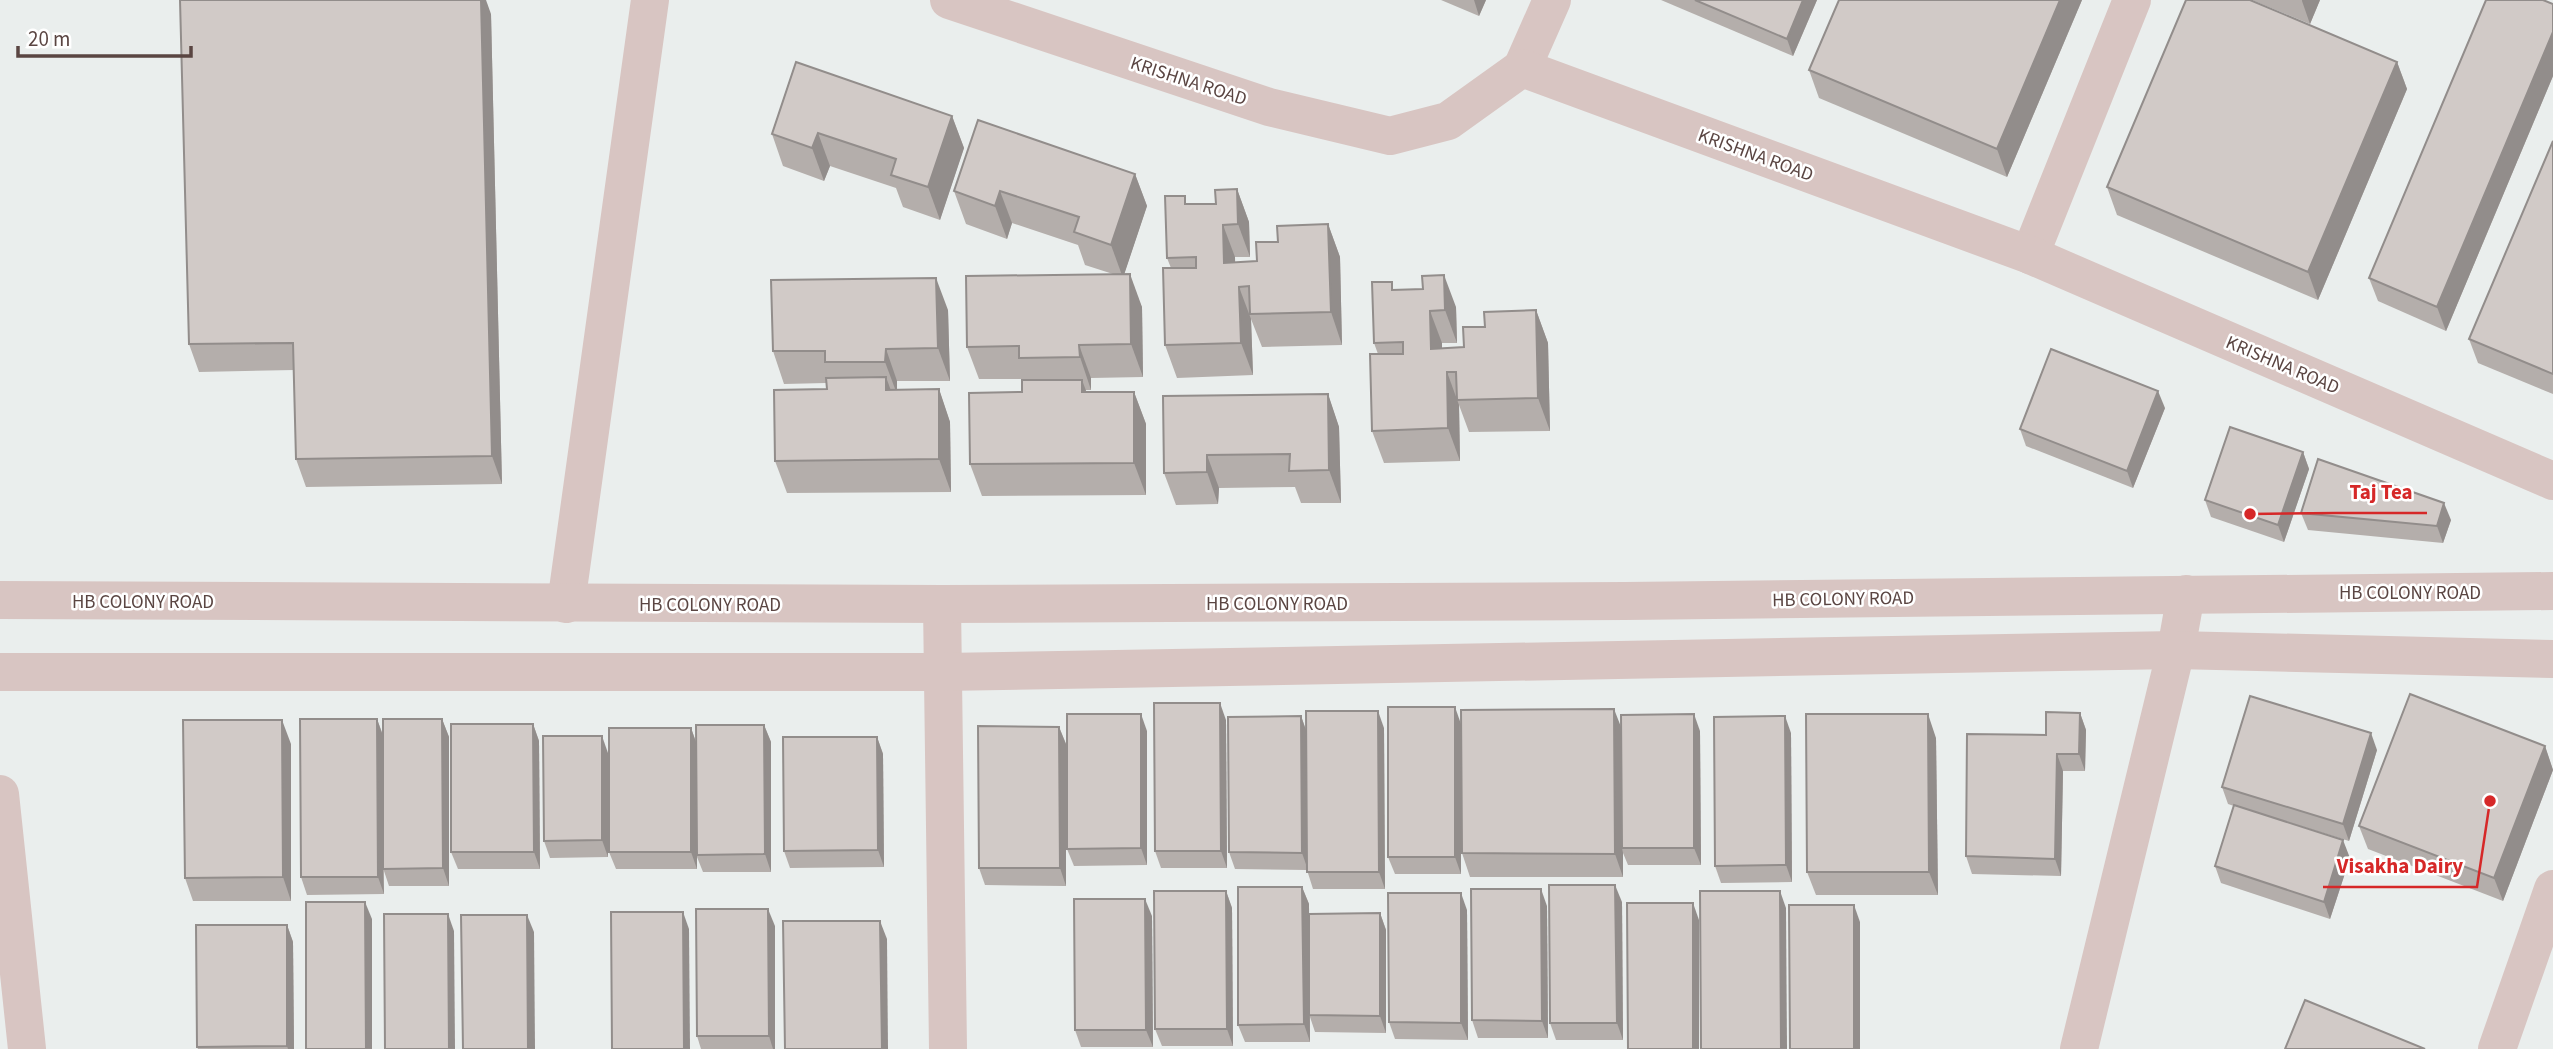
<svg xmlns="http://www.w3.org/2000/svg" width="2553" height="1049" viewBox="0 0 2553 1049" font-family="'Source Sans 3',sans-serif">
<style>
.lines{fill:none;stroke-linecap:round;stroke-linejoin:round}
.minor{stroke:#d8c5c2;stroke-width:38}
.tertiary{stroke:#d8c5c2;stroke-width:38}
.wall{fill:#b4aeab}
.shaded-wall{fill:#928d8b}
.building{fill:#d1cac7;stroke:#928d8b;stroke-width:2}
.labels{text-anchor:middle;stroke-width:5;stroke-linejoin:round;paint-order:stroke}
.street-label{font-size:19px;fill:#5a4542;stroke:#fff}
.leader{fill:none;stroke:#d62828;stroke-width:2.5}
.callout-dot{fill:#d62828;stroke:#fff;stroke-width:2.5}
.callout-label{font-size:21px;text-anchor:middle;font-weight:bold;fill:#d62828;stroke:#fff;stroke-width:5;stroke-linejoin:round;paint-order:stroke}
</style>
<rect width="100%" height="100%" fill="#eaeeed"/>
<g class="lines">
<!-- minor -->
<g class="minor">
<polyline points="1522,68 1552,0"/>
<polyline points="2030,255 2132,0"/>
<polyline points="566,604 650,0"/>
<polyline points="942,604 948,1049"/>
<polyline points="0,794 27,1049"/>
<polyline points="2079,1049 2176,650 2186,594"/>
<polyline points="2497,1049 2553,889"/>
</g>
<!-- tertiary -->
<g class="tertiary">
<polyline points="949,0 1269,107 1390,136 1448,121 1522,68 2030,255 2553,481"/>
<polyline points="0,600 942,604 1625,601 2553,591"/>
<polyline points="0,672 943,672 2176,650 2553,659"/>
</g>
</g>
<!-- wall -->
<g class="wall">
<polygon points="1441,0 1486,0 1479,16"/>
<polygon points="1661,0 1817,0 1793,56"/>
<polygon points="1839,0 2082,0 2007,177 1819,98 1809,70"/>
<polygon points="2252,0 2320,0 2310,24"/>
<polygon points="2553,4 2553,76 2446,331 2378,301 2369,278"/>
<polygon points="491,14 502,484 306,487 296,459 294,370 199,372 189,344"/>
<polygon points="2397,62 2407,89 2318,300 2117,215 2107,187"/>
<polygon points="952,116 964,148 940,220 903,207 896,188 830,166 824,181 783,166 772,134"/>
<polygon points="2553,141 2553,394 2478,363 2469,339"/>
<polygon points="1135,174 1147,206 1124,274 1142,307 1143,377 1091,378 1091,390 1085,390 1086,392 1134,392 1146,424 1146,495 982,496 970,464 1022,392 1028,380 1027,379 979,379 967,347 1113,274 1085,265 1078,245 1012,223 1007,239 966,224 954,191"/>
<polygon points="1237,189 1249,222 1250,257 1235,257 1235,263 1257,261 1278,242 1328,224 1340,257 1342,345 1262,347 1251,319 1253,375 1177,378 1165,345 1171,268 1167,258 1188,204 1216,204"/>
<polygon points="1395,290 1456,307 1457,343 1442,343 1442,348 1464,347 1485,327 1536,310 1548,343 1550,431 1469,432 1459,405 1460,461 1384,463 1372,431 1378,354 1374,343"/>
<polygon points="948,310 950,381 897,381 897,390 939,389 950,422 951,492 787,493 775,461 827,389 826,383 784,384 773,351"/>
<polygon points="1328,394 1339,427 1341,503 1301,503 1295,487 1219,488 1218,504 1176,505 1164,473"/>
<polygon points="2165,408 2133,488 2026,446 2020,429"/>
<polygon points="2303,452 2309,469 2284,542 2211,517 2205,500"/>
<polygon points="2301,513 2451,520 2443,543 2308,530"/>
<polygon points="2080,713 2086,730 2085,771 2063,771 2061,876 1972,874 1966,856 2046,735"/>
<polygon points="1301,716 1306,730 1384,728 1385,889 1313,889 1307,870 1235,869 1229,852"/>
<polygon points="377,719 383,735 442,719 449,737 449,886 389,886 384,871 384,894 307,895 301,877"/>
<polygon points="1226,720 1227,868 1161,868 1155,851"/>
<polygon points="533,724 539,741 540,869 458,869 451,852"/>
<polygon points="1461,724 1461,874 1395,874 1388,857"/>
<polygon points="764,725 771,742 771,872 703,872 697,857 697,869 616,869 609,852 691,728 696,742"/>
<polygon points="1059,727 1066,744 1066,886 985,885 979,868"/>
<polygon points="1621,727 1700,731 1701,865 1628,865 1623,853 1623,877 1470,877 1462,853"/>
<polygon points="1147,731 1147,865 1074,866 1067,849"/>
<polygon points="1791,733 1792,882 1721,883 1715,866"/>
<polygon points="877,737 883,754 884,867 790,868 784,851"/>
<polygon points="1936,738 1938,895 1816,895 1807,872"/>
<polygon points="291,744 291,901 193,901 185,878"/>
<polygon points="2545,746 2553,770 2503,901 2368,849 2359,826"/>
<polygon points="2377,750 2349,841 2281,820 2350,858 2330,919 2221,883 2215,866 2234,806 2228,804 2222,787"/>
<polygon points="608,753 608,857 550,858 544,841"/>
<polygon points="1302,887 1309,904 1309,914 1380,913 1386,930 1386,1033 1315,1032 1310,1017 1310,1042 1245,1042 1238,1025"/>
<polygon points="1226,891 1232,908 1233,1046 1162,1046 1155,1029"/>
<polygon points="1622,902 1623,1040 1556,1040 1550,1023"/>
<polygon points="1547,906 1548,1038 1478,1038 1472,1020"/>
<polygon points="1467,910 1468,1040 1395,1039 1389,1022"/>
<polygon points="1152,916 1153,1047 1081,1047 1075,1030"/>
<polygon points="287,925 293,942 294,1049 198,1049 197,1047"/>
<polygon points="775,926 775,1049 701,1049 697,1036"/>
</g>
<!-- shaded-wall -->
<g class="shaded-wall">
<polygon points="481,0 486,0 491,14 502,484 492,456"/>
<polygon points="1474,0 1486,0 1479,16"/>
<polygon points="1803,0 1817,0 1793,56 1787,39"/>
<polygon points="2060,0 2082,0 2007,177 1997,149"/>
<polygon points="2302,0 2320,0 2310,24 2302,1"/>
<polygon points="2553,32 2553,76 2446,331 2437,307"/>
<polygon points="2397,62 2407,89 2318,300 2308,272"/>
<polygon points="952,116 964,148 940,220 928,187"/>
<polygon points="818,133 830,166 824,181 812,148"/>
<polygon points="1135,174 1147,206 1123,278 1111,245"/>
<polygon points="1237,189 1249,222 1250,257 1238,224"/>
<polygon points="1000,191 1012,223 1007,239 995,206"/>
<polygon points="1328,224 1340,257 1342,345 1331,312"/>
<polygon points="1223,225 1235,257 1236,296 1224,263"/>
<polygon points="1130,274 1142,307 1143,377 1131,344"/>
<polygon points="1444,275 1456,307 1457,343 1445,310"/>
<polygon points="936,278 948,310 950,381 938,348"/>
<polygon points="1239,287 1251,319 1253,375 1241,343"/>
<polygon points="1536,310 1548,343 1550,431 1538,398"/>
<polygon points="1430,311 1442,343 1442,381 1431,349"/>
<polygon points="1079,345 1091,378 1091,390 1080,357"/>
<polygon points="886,349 897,381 897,394 885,362"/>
<polygon points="1447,372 1459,405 1460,461 1448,428"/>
<polygon points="886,377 898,410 886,390"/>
<polygon points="1082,380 1094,412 1082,392"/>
<polygon points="939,389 950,422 951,492 939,459"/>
<polygon points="2158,391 2165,408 2133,488 2127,471"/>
<polygon points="1134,392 1146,424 1146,495 1134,463"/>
<polygon points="1328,394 1339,427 1341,503 1329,470"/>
<polygon points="2303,452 2309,469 2284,542 2278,525"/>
<polygon points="1207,455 1219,488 1218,504 1207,472"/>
<polygon points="2444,503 2451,520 2443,543 2437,526"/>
<polygon points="1220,703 1226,720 1227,868 1221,851"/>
<polygon points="1455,707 1461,724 1461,874 1455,857"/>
<polygon points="1614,709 1623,732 1622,848 1623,853 1623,877 1615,854"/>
<polygon points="1378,711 1384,728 1385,889 1379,872"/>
<polygon points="2080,713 2086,730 2085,771 2079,754"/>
<polygon points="1141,714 1147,731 1147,865 1141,848"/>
<polygon points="1694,714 1700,731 1701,865 1694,848"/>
<polygon points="1928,714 1936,738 1938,895 1929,872"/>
<polygon points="1301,716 1307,733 1308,870 1302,853"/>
<polygon points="1785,716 1791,733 1792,882 1786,865"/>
<polygon points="377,719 383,736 383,869 384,894 378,877"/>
<polygon points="442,719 449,737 449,886 443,868"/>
<polygon points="282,720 291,744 291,901 283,877"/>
<polygon points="533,724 539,741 540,869 534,852"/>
<polygon points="764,725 771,742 771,872 765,854"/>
<polygon points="1059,727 1066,744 1066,886 1060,868"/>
<polygon points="691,728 697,745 697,869 691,852"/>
<polygon points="2371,733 2377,750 2349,841 2343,824"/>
<polygon points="602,736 608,753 608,857 602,840"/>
<polygon points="877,737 883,754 884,867 878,850"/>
<polygon points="2545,746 2553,770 2503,901 2494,878"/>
<polygon points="2057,754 2063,771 2061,876 2055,859"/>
<polygon points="2343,840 2350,858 2330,919 2324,902"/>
<polygon points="1615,885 1622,902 1623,1040 1617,1023"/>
<polygon points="1302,887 1309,904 1310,1042 1304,1024"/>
<polygon points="1541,889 1547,906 1548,1038 1542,1021"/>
<polygon points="1226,891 1232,908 1233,1046 1227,1029"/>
<polygon points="1780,891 1786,908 1787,1049 1781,1049"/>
<polygon points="1461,893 1467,910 1468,1040 1461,1023"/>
<polygon points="1145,899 1152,916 1153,1047 1146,1030"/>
<polygon points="365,902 372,919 372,1049 366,1049"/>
<polygon points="1693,903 1699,920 1699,1049 1693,1049"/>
<polygon points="1854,905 1860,922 1860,1049 1854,1049"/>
<polygon points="768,909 775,926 775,1049 773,1049 769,1036"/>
<polygon points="683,912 689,929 690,1049 684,1049"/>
<polygon points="1380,913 1386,930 1386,1033 1380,1016"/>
<polygon points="448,914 454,931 455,1049 449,1049"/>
<polygon points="527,915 534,932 535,1049 528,1049"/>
<polygon points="880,921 887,939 888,1049 882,1049"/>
<polygon points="287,925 293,942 294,1049 288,1049 287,1046"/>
</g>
<!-- building -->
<g class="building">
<polygon points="180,0 481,0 492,456 296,459 293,343 189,344"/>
<polygon points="1695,0 1803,0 1787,39"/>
<polygon points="1839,0 2060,0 1997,149 1809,70"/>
<polygon points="2186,0 2250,0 2397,62 2308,272 2107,187"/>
<polygon points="2486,0 2543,0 2553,4 2553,32 2437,307 2369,278"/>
<polygon points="796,62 952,116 928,187 891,175 896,159 818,133 812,148 772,134"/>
<polygon points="978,120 1135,174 1111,245 1074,232 1079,217 1000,191 995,206 954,191"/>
<polygon points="2553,141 2553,374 2469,339"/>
<polygon points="1237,189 1238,224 1223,225 1224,263 1257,261 1256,242 1278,242 1277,226 1328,224 1331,312 1250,314 1249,286 1239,287 1241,343 1165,345 1163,268 1196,268 1196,257 1167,258 1165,196 1185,196 1185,204 1216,204 1215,190"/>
<polygon points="1130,274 1131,344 1079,345 1080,357 1019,358 1019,346 967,347 966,276"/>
<polygon points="1444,275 1445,310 1430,311 1431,349 1464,347 1463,327 1485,327 1484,312 1536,310 1538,398 1457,400 1456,372 1447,372 1448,428 1372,431 1370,354 1403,354 1403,342 1374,343 1372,282 1392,282 1392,290 1423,289 1422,276"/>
<polygon points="936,278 938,348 886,349 885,362 825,362 825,351 773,351 771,280"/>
<polygon points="2051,349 2158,391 2127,471 2020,429"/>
<polygon points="886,377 886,390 939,389 939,459 775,461 774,390 827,389 826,378"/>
<polygon points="1022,380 1082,380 1082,392 1134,392 1134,463 970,464 969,393 1022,392"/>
<polygon points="1328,394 1329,470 1289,471 1290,454 1207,455 1207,472 1164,473 1163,396"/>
<polygon points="2230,427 2303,452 2278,525 2205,500"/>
<polygon points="2318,459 2444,503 2437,526 2301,513"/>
<polygon points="2410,694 2545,746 2494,878 2359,826"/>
<polygon points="2250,696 2371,733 2343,824 2222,787"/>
<polygon points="1154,703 1220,703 1221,851 1155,851"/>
<rect x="1388" y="707" width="67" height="150"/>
<polygon points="1614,709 1615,854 1462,853 1461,710"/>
<polygon points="1306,711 1378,711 1379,872 1307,872"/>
<polygon points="2046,712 2080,713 2079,754 2057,754 2055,859 1966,856 1967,734 2046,735"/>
<polygon points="1067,714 1141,714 1141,848 1067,849"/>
<polygon points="1694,714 1694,848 1622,848 1621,715"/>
<polygon points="1806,714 1928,714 1929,872 1807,872"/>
<polygon points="1301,716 1302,853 1229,852 1228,717"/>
<polygon points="1785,716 1786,865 1715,866 1714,717"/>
<polygon points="300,719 377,719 378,877 301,877"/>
<polygon points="383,719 442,719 443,868 383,869"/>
<polygon points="183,720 282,720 283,877 185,878"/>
<polygon points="451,724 533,724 534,852 451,852"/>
<polygon points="696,725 764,725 765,854 697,855"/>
<polygon points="978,726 1059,727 1060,868 979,868"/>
<rect x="609" y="728" width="82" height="124"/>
<polygon points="543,736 602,736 602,840 544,841"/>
<polygon points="783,737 877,737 878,850 784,851"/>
<polygon points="2234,805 2343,840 2324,902 2215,866"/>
<polygon points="1549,885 1615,885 1617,1023 1550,1023"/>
<polygon points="1238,887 1302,887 1304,1024 1238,1025"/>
<polygon points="1471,889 1541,889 1542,1021 1472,1020"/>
<polygon points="1154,891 1226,891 1227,1029 1155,1029"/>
<polygon points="1700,891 1780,891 1781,1049 1701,1049"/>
<polygon points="1388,893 1461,893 1461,1023 1389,1022"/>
<polygon points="1074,899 1145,899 1146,1030 1075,1030"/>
<polygon points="306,902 365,902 366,1049 306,1049"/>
<polygon points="1627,903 1693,903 1693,1049 1628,1049"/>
<polygon points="1789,905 1854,905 1854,1049 1790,1049"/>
<polygon points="696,909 768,909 769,1036 697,1036"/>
<polygon points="611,912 683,912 684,1049 612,1049"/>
<polygon points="1380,913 1380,1016 1309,1015 1309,914"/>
<polygon points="384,914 448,914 449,1049 385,1049"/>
<polygon points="461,915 527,915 528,1049 463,1049"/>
<polygon points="783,921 880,921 882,1049 785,1049"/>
<polygon points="196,925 287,925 287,1046 197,1047"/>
<polygon points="2305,1000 2425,1049 2285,1049"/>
</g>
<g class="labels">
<!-- street labels -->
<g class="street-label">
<text transform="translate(1189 80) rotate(18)" y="7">KRISHNA ROAD</text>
<text transform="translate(1756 154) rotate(20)" y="7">KRISHNA ROAD</text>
<text transform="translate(2283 364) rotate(23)" y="7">KRISHNA ROAD</text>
<text x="2410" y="599">HB COLONY ROAD</text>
<text transform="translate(1843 598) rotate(-1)" y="7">HB COLONY ROAD</text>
<text x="143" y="608">HB COLONY ROAD</text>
<text x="1277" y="610">HB COLONY ROAD</text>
<text x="710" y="611">HB COLONY ROAD</text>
</g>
</g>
<!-- callouts -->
<path class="leader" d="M2250 514L2336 513H2427M2490 801L2477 887H2323"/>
<g class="callout-dot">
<circle cx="2250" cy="514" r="7"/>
<circle cx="2490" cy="801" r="7"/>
</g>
<g class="callout-label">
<text x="2381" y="499">Taj Tea</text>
<text x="2400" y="873">Visakha Dairy</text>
</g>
<!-- scale -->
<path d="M18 46v10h173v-10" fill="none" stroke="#5a4542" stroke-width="3.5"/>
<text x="28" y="46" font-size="21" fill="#5a4542" stroke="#ffffff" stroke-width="5" paint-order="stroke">20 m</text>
</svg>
